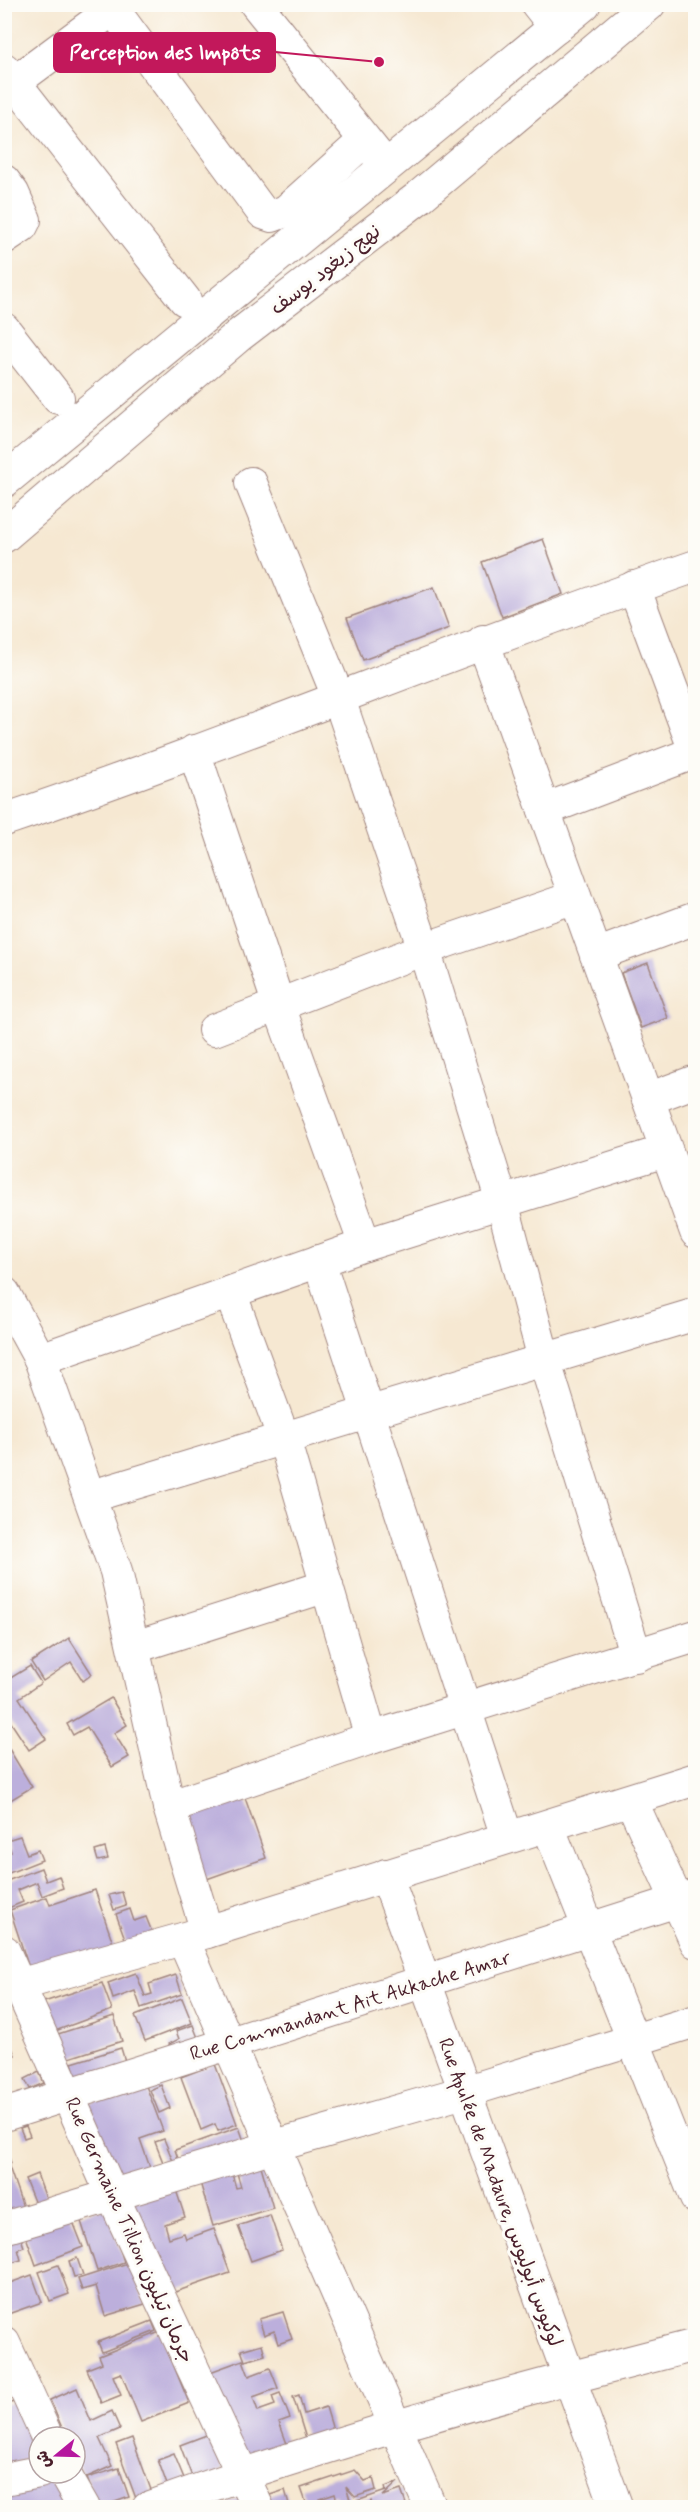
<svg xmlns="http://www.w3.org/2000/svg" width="700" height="2512" viewBox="0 0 700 2512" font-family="Mynerve,'Playpen Sans Arabic',sans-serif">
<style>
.building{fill:#bcafdc}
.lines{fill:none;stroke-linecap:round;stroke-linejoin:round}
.minor-casing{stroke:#a0847e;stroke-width:34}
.highway-casing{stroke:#a0847e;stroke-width:35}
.minor{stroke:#fff;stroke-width:32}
.highway{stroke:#fff;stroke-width:33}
.labels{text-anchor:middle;stroke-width:6;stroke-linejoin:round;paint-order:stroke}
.street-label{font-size:20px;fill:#4a1f2b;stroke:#fdfcf7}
.leader{fill:none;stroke:#c2185b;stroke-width:2}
.callout-dot{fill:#c2185b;stroke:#fdfcf7;stroke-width:2}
.callout{fill:#c2185b;stroke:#c2185b;stroke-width:2}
.callout-label{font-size:21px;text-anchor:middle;font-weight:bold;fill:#fff}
</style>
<rect width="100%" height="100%" fill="#fdfcf7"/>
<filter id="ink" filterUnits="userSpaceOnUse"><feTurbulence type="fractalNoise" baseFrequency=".0167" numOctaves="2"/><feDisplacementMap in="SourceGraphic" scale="12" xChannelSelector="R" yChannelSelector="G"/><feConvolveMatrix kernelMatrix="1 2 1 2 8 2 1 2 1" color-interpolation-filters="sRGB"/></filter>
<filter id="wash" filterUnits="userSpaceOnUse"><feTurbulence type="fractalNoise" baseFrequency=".008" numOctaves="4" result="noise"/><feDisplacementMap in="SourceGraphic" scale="24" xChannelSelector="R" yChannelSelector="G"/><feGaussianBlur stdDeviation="1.35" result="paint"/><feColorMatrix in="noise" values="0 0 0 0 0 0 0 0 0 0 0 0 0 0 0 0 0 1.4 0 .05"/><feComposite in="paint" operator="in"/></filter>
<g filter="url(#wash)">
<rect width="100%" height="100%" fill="#f6e8d2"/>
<g id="blocks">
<!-- building -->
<g class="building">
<polygon points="543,539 563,594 502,617 482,562"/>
<polygon points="434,587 449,628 363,660 347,618"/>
<polygon points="648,963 668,1018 641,1028 621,973"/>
<polygon points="69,1638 92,1674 83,1681 71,1662 43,1681 31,1662"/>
<polygon points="30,1666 41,1683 19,1698 46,1739 29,1750 4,1712 4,1682"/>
<polygon points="111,1698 127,1725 114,1733 129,1757 112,1767 87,1727 73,1735 67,1724"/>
<polygon points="9,1749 32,1787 4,1804 4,1752"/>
<polygon points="244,1795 266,1858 204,1880 182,1817"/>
<polygon points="20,1836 27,1854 38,1850 42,1860 4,1875 4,1855 11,1852 7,1840"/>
<polygon points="105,1848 108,1859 98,1861 95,1851"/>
<polygon points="41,1868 46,1881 59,1876 63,1888 42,1896 37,1882 18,1890 23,1902 6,1909 4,1882"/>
<polygon points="95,1890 115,1949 32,1977 10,1910 47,1897 50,1905"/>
<polygon points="122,1892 126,1906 114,1910 109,1895"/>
<polygon points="130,1909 134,1921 146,1917 154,1937 128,1947 116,1914"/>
<polygon points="136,1973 145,1996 152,1994 149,1984 176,1975 182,1994 141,2008 135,1991 113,1999 108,1983"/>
<polygon points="102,1983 112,2010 55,2031 44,2002"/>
<polygon points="182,1998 192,2023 145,2041 135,2016"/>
<polygon points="114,2016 122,2041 66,2059 58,2034"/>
<polygon points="193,2025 202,2048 175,2058 169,2044 179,2039 176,2031"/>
<polygon points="4,2029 15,2055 4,2059"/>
<polygon points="121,2048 128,2071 79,2086 72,2063"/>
<polygon points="215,2064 237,2124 218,2131 215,2124 201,2130 181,2077"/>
<polygon points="39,2072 44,2083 30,2089 25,2079"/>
<polygon points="145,2083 163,2131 140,2139 153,2176 121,2188 89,2104"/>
<polygon points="161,2085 170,2108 159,2113 150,2090"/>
<polygon points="26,2126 30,2136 24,2138 20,2128"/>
<polygon points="239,2127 245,2144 181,2167 175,2150"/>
<polygon points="164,2139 175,2166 166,2170 155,2142"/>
<polygon points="4,2144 11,2163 8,2164 24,2210 4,2217"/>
<polygon points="261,2166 273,2208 213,2226 199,2179 231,2170 236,2188 241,2187 237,2173"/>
<polygon points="37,2174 48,2204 37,2209 25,2179"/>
<polygon points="174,2184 185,2217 165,2224 169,2238 184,2233 186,2239 214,2229 230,2273 172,2293 157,2252 151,2254 132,2199"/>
<polygon points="107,2207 124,2262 97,2271 79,2215"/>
<polygon points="70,2214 83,2247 36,2265 24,2231"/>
<polygon points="270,2215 282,2250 251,2261 238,2226"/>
<polygon points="20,2235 24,2247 18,2249 21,2260 4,2265 4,2240"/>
<polygon points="77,2258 83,2275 74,2277 69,2261"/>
<polygon points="131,2262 145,2304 105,2316 96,2286 82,2290 78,2279"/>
<polygon points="58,2265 69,2294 50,2301 39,2272"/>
<polygon points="32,2275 42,2302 8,2314 4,2303 4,2285"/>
<polygon points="283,2312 292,2339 278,2344 274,2331 264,2335 259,2319"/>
<polygon points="152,2321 156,2331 102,2352 98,2342"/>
<polygon points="160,2332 189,2403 141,2422 121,2373 113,2376 121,2395 101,2403 87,2369 102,2363 99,2356"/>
<polygon points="262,2344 265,2355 245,2361 241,2350"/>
<polygon points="243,2360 249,2376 270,2368 278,2388 253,2397 258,2411 275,2405 272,2396 280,2393 290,2418 279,2422 290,2452 245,2468 210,2372"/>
<polygon points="77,2388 91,2421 112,2411 120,2429 99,2438 112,2466 85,2478 75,2457 75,2437 66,2437 50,2400"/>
<polygon points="299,2395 304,2414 326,2407 336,2440 309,2448 293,2397"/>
<polygon points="17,2401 36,2456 4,2467 4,2405"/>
<polygon points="209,2434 223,2470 194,2482 180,2445"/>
<polygon points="132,2438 154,2498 138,2504 116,2444"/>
<polygon points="174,2454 186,2483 169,2490 158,2460"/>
<polygon points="119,2468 129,2497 98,2508 87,2478"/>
<polygon points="355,2470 365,2481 373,2478 376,2490 355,2497 346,2487 351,2503 386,2491 385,2487 398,2482 383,2496 401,2490 407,2507 373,2508 371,2501 363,2508 339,2508 335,2494 320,2499 323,2508 308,2508 301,2488"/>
<polygon points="59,2476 70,2508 4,2508 4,2494"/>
<polygon points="285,2490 289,2504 271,2508 267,2496"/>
<polygon points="240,2499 243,2508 219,2508 219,2507"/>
</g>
</g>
</g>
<g filter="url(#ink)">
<use href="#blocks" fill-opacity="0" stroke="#a0847e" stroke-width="1.5"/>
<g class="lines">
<!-- minor casing -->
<g class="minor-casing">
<g id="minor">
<polyline points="256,4 378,156"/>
<polyline points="537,4 556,28"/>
<polyline points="4,69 185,300"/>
<polyline points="4,90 113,9 263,213 272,216 286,211 364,141"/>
<polyline points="4,181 13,193 25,220 22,226 4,238"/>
<polyline points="4,329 58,398"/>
<polyline points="251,483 339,699 424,949 502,1202 544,1359 636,1656"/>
<polyline points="634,587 696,754"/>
<polyline points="483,641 696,1232"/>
<polyline points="194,751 279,1006 365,1245"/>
<polyline points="544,810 696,752"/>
<path d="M4 820C237 741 464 646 696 566"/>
<polyline points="596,955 696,918"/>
<polyline points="214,1030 424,949 575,897"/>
<polyline points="648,1099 696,1081"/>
<polyline points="319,1261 507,1837"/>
<polyline points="230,1292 284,1439 371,1738"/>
<polyline points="4,1293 40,1359 116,1571 169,1807 207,1932"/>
<polyline points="40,1359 365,1245 665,1151"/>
<polyline points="92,1496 696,1314"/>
<polyline points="135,1647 327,1586"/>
<polyline points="631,1800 696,1942"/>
<polyline points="169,1807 371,1738 696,1636"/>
<polyline points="548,1826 696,2198"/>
<polyline points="386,1875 617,2508"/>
<polyline points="183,1939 431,2508"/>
<polyline points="4,1951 113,2197 258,2508"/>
<polyline points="4,1989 207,1932 696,1779"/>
<polyline points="4,2115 696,1895"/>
<polyline points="4,2228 271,2147 464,2092 696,2021"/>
<polyline points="4,2343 47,2437"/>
<polyline points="64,2473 84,2508"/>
<polyline points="4,2479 39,2472"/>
<path d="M148 2508C327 2442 511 2392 696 2345"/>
</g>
</g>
<!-- highway casing -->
<g class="highway-casing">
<g id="highway">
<polyline points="4,481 584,4"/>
<polyline points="4,536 238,336 418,198 649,4"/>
</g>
</g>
<!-- minor -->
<use href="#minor" class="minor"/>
<!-- highway -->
<use href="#highway" class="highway"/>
</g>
</g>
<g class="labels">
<!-- street labels -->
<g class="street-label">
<text transform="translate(325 269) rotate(-38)" y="7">نهج زيغود يوسف</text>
<text transform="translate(350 2005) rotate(-17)" y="7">Rue Commandant Ait Akkache Amar</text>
<text transform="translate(501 2192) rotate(70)" y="7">Rue Apulée de Madaure, لوكيوس أبوليوس</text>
<text transform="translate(130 2230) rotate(66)" y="7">Rue Germaine Tillion جرمان تيليون</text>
</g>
</g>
<!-- callouts -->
<path class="leader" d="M379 62L275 52"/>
<circle class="callout-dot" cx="379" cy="62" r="6"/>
<rect class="callout" x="54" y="33" width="221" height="39" rx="6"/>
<g class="callout-label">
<text x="165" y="59">Perception des Impôts</text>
</g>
<!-- margin -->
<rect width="700" height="2512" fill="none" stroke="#fdfcf7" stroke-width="24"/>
<!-- north arrow -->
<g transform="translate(57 2455) rotate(251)"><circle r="28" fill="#fdfcf7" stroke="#b5a4a5" stroke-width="1.5"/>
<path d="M0-4.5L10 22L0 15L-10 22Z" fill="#b5179e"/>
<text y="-9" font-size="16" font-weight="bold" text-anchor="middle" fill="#4a1f2b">ش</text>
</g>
</svg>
